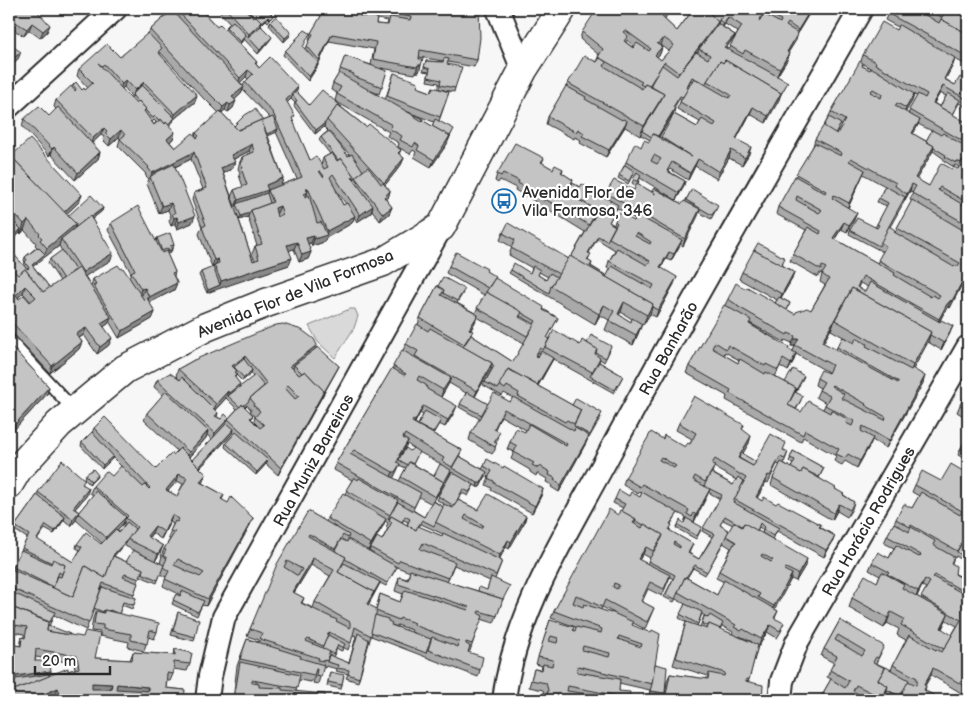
<svg xmlns="http://www.w3.org/2000/svg" width="977" height="709" viewBox="0 0 977 709" font-family="'Balsamiq Sans',sans-serif">
<style>
.green{fill:#d9d9d9;stroke:#828282}
.lines{fill:none;stroke-linecap:round;stroke-linejoin:round}
.service-casing{stroke:#2b2b2b;stroke-width:15}
.minor-casing{stroke:#2b2b2b;stroke-width:26}
.tertiary-casing{stroke:#2b2b2b;stroke-width:31}
.service{stroke:#fff;stroke-width:11}
.minor{stroke:#fff;stroke-width:22}
.tertiary{stroke:#fff;stroke-width:28}
.wall{fill:#a9a9a9;stroke:#2b2b2b;fill-rule:evenodd}
.shaded-wall{fill:#898989;stroke:#2b2b2b}
.building{fill:#c4c4c4;stroke:#2b2b2b;fill-rule:evenodd}
.labels{text-anchor:middle;stroke-width:4.5;stroke-linejoin:round;paint-order:stroke}
.poi-label{font-size:16px;fill:#2b2b2b;stroke:#fff;text-anchor:start}
.street-label{font-size:16px;fill:#2b2b2b;stroke:#fff}
</style>
<rect width="100%" height="100%" fill="#f7f7f7"/>
<filter id="ink" filterUnits="userSpaceOnUse"><feTurbulence type="fractalNoise" baseFrequency=".02" numOctaves="2"/><feDisplacementMap in="SourceGraphic" scale="10" xChannelSelector="R" yChannelSelector="G"/><feConvolveMatrix kernelMatrix="1 2 1 2 8 2 1 2 1" color-interpolation-filters="sRGB"/></filter>
<g filter="url(#ink)">
<!-- green -->
<polygon class="green" points="350,309 355,309 358,316 354,328 335,358 318,342 309,326"/>
<g class="lines">
<!-- service casing -->
<g class="service-casing">
<polyline id="service" points="9,340 75,411"/>
</g>
<!-- minor casing -->
<g class="minor-casing">
<g id="minor">
<polyline points="498,9 523,70"/>
<polyline points="9,106 115,9"/>
<polyline points="207,700 210,676 224,617 441,227"/>
<path d="M504 700C515 612 567 533 608 456 689 305 776 157 861 9"/>
<polyline points="780,700 782,681 797,642 968,347"/>
</g>
</g>
<!-- tertiary casing -->
<g class="tertiary-casing">
<polyline id="tertiary" points="9,484 18,469 59,424 125,369 206,327 266,303 383,262 441,227 523,70 562,9"/>
</g>
<!-- service -->
<use href="#service" class="service"/>
<!-- minor -->
<use href="#minor" class="minor"/>
<!-- tertiary -->
<use href="#tertiary" class="tertiary"/>
</g>
<!-- wall -->
<g class="wall">
<polygon points="9,9 42,9 39,13 47,32 40,38 29,30 24,36 9,27"/>
<polygon points="63,9 73,9 68,14"/>
<path d="M167 9H200L217 27 225 29 226 27 230 23 217 9H276L271 14 273 16 268 22 266 20 261 25 270 40 258 54 244 39 240 44 257 62 256 64 259 68 297 92 309 105 341 107 366 127 401 150 399 154 404 158 401 165 385 185 390 191 388 198 386 200 392 207 389 214 380 221 372 210 371 213 357 222 354 217 352 223 326 238 324 242 312 246 311 243 308 244 311 252 308 259 299 262 294 249 289 250V265L218 288 207 293 199 275 201 272 213 268 214 266 212 267 199 234 202 227 192 200 194 193 203 189 191 159 175 167 192 223 177 229 175 224 171 226 169 221 171 217 168 210 159 213 147 184 149 179 145 175 146 174 118 146 120 139 119 137 109 146 103 140 104 137 101 135 92 143 100 152 98 159 75 180 51 154 49 156 22 126 24 119 49 116 56 109 54 107 56 100 72 87 73 85 82 90H85L88 88 77 76 79 69 120 57 148 34 150 30 170 12ZM160 52 204 99H205L219 113 196 133 195 136 175 148 170 142 173 139 169 126 173 122 174 119 195 102 160 54ZM246 77 248 79 245 82 243 86 240 83ZM124 87 131 96V98L122 89ZM243 90 270 118 263 121 234 126 222 113 225 110 228 112 233 108 235 99 241 94ZM291 99 295 103 294 106 315 134 324 127 328 131 321 137 319 140 330 154 323 158 321 165 310 160 293 122 287 103ZM154 120 156 122 154 125 152 122ZM276 132 297 179 281 185 283 178 268 136ZM335 139 350 155 348 156ZM249 151 250 153 242 157 239 164V165L238 169 240 172 239 175 243 187 234 190 231 197 235 206V207L223 173 232 169 234 159ZM334 187 346 204 343 205ZM237 214 239 220 248 217 257 246H255L252 254 255 261H253Z"/>
<path d="M314 9H344L360 16 374 17V15L364 14 365 9H479L477 60 474 67 448 62 447 64 455 88 454 92 439 89 449 92 439 121 447 144 431 167 414 157 416 152 413 150 410 154 398 147 399 143 387 136 389 132 335 101 337 93 331 90 333 83 339 73 345 56 371 65 374 49 329 41 317 67 308 81 283 55 285 51 295 41 296 39 305 50 310 41 309 40 311 33 321 17ZM377 19 388 21 387 25 376 24ZM419 57 443 61V62L426 61 423 71 429 72 427 81 439 83V89L433 87 431 92 417 87 394 73 385 100 366 89 379 94 387 71 381 68 415 74 416 72H419L421 65ZM403 110 434 122 432 126Z"/>
<polygon points="664,9 676,9 670,15"/>
<path d="M684 9H812L798 32 796 40 788 53 787 60 777 76 786 85 766 123 750 114 736 139 749 154 742 165 729 158 717 179 695 166 688 180 670 169 668 171 685 181 683 188 676 200 640 178 638 184 652 192 654 188 682 204 685 202 692 189 717 208 711 219 699 212 683 246 680 244 671 261 666 259 661 268 674 284 656 317 650 314 643 325 642 324 638 334 633 345 605 330 609 320 600 315 595 324 509 273 511 270 530 273 532 268 509 255 512 247 500 240 503 233 569 259 571 257 585 232 543 206 542 208 535 204 536 202 515 190 516 188 500 180 498 183 495 181 497 174 544 158 542 163 553 169H563L562 173 573 180 572 183 580 187 605 197 606 193 634 190 636 186 632 183 635 176 633 174 628 184 618 178 626 162 641 147 649 142 650 140 641 135 640 136 625 127 606 157 580 143 581 140 575 137 574 139 546 124 548 117 568 83 596 62 599 55 580 39 582 32 667 13 665 20 677 31 689 15ZM725 24 738 32 729 50 726 48 734 38 735 35 723 27ZM627 40 634 46 633 48 626 42ZM661 45 669 51 661 60 657 57 660 54 662 47 660 46ZM691 80 693 81 688 89 687 88ZM679 99 681 100 677 109 700 122 697 127 674 114 661 138 659 137 674 112 675 108H674ZM617 208 635 219 634 221H615L614 225 609 222ZM597 239 615 250 609 261 607 268 610 270 607 276 591 266 592 263 588 261 589 258V253ZM539 272 548 277 546 280 538 275ZM621 312 632 319 631 322 619 315Z"/>
<polygon points="821,9 830,9 826,15"/>
<path d="M890 9H968V66L955 59 953 65 945 79 955 85 968 81V109L959 103 953 115 964 121 968 116V161L965 163 968 165V271L966 274 963 282 950 308 948 307 945 311 939 322 950 333 941 350 928 342 913 369 923 383 886 448 872 440 870 445 857 468 845 461 842 465 834 461 836 456 803 437 801 442 726 400 727 396 686 373 689 366 725 305 728 299 745 289 775 303 777 300 739 279 742 272 783 262 782 265 794 272 792 279 781 298 790 303 787 310 795 314 811 310 825 285 820 282 822 274 820 273 818 277 790 261 793 254 806 230 776 214 778 207 813 146 815 139 824 126 831 112 861 61 863 55 896 30 898 27 885 20ZM863 64 872 69 870 70 862 66ZM940 93 946 96 940 107 934 103ZM914 95 917 96 908 114 905 112 912 101ZM918 124 932 131 926 141 913 134ZM840 125 842 126 837 134H836ZM933 151 944 159V161L954 167 955 165 959 167 958 169H952L929 186 916 179ZM863 174 885 186 877 202 887 206 877 224 875 227 877 228 850 230 849 234 883 252 877 263 835 239 841 229 847 232 854 220 848 208ZM910 191 913 192 910 200 912 201 897 228 895 233 890 227ZM860 283 868 287 865 292 858 288ZM750 323 784 342 785 340 792 343 791 346H795L793 351 788 349 789 347 750 324ZM832 327 831 330 854 343 837 347 836 350 823 343ZM725 352 739 360 738 363 724 355ZM796 354 828 372V373L817 378 815 385 820 388 816 397 826 403 823 409 801 412 796 410 801 400 796 392 804 376 785 382 775 377 780 366 788 371 794 360Z"/>
<polygon points="270,22 290,36 284,42 269,25"/>
<path d="M9 154 11 156 82 195 79 202 66 214 68 216 103 208 102 211 92 219 111 260 85 276 91 286 93 279 121 269 129 277 131 273 108 230 111 223 156 241 157 238 174 245 173 248 171 249 170 253 167 254 166 252 175 272 174 276 177 283 174 290 149 303 155 312 152 319 119 338 109 321 108 324 104 326 109 345 97 354 84 335 79 338 82 342 79 349 50 373 9 329V249L24 266 25 262 24 261 25 257 37 247 35 245 36 243 24 230 21 234 20 233 9 243ZM59 246 62 251 50 259 48 263 60 281 50 288 33 266ZM23 293 31 302H30L19 299 18 298Z"/>
<path d="M449 266 486 271 495 279 558 318 547 338 580 345 587 343 610 350 604 362 600 359 599 362 623 376 614 393 553 359 538 386 572 405 601 417 589 438H588L586 443 559 492 551 487 552 485 546 482 547 479 537 473 536 476 530 472V470L511 459 514 452 507 449 510 442 525 432 526 430 501 416 495 429 498 439 496 442 495 450 492 454 469 440 471 433 480 419 459 407 466 393 449 383 441 397 454 413 445 427 439 424 433 434 462 450 459 456 482 469 484 466 503 468 543 489 541 496 532 513 491 490 492 488 486 485 489 477 486 476 480 487H477L474 485 468 496 462 493 458 500 478 510 526 516 524 523 509 549 506 547 499 559 502 561 495 579 501 605 494 623 481 619 470 651H468V652L480 670 478 677 371 636 358 682 346 678 348 674 336 671 337 669 326 666 325 668 323 667 318 684 313 683 315 676 311 682 299 680 296 691 325 700H333H233L237 666 247 639 259 642V640L247 636 250 629 308 511 326 522 327 518 345 494 352 480 334 470 336 463 403 350 406 344 418 325 420 318 437 286 463 293 457 303 475 313 484 295 446 273ZM520 316 535 324 532 329 520 318ZM477 317 524 343 513 362 471 335V330L475 322ZM539 352 540 353 538 357 536 356ZM490 368 492 369 483 385 502 396 504 393 513 398 510 402 488 404 475 397ZM420 413 423 415 418 425 415 423ZM407 444 413 448 410 451 400 457 405 448ZM419 452 441 464 434 476 413 464ZM399 465 406 468 399 481 393 478ZM450 472H451L437 500 444 504 443 507 434 501ZM419 497 432 504 424 517 413 510ZM404 520 408 522 407 525 402 522ZM385 521 388 523 386 527 388 528 382 540 371 548 369 551 368 550 383 526ZM421 524 443 534 442 536 419 527ZM311 565 330 576 315 602 313 608 302 603 304 598 294 593ZM454 565 490 581 487 590 478 591 447 582ZM397 567 410 572 407 579 399 577 395 591 403 594 400 602 380 594 376 609 368 605 380 583 386 586ZM391 625 397 627V625L412 630 411 632ZM353 635 356 636 349 663 333 657 337 649 342 651 343 647 348 650Z"/>
<polygon points="9,344 49,387 47,394 9,435"/>
<path d="M317 345 316 348 339 366 278 475 266 464 256 475 225 447 226 443 234 434 233 433 200 468 206 474 202 483 224 495 222 500 253 518 250 525 206 606 202 605 197 616 172 604 176 594 180 596 181 595 163 586 166 577 160 574 161 572 157 583 140 576 133 597 136 598 132 609 122 605 119 614 157 632 154 639 148 637 144 651 128 647 129 642 100 636V632L91 631 93 618 95 613 93 612 101 590 86 630 54 615 49 626 70 635 95 658 130 660 133 652 174 655 175 649 190 664 187 671 173 669V674L170 681H167L166 688 185 690 55 695 9 700V568L12 570 27 538 13 529 15 526 37 495 38 492 83 484 87 495 75 509 79 512 93 495 90 493 93 486 112 476 123 468 113 458 102 469 81 446 82 442 92 433 94 428 156 469 173 455 177 451 144 420 147 413 163 395 154 387 157 380H180L176 376 178 369 194 360ZM251 374 253 377 239 388 240 384 235 378 236 375 242 381ZM226 398 237 409 229 418 221 419 217 417 218 413 215 410ZM247 405 251 410 250 412 255 416 254 421 251 419 253 415 245 407ZM207 435 212 439 192 460 189 457 206 438ZM177 481 183 484 177 496 168 491ZM64 520 71 526 76 520 102 543 101 544H77L76 548 80 550 73 562 37 540 45 529 54 534ZM124 522V525L119 532 117 530ZM170 522 173 524 168 538 170 539 164 549 161 556H162L160 563 126 562 114 556 125 543V546L155 561 160 553 163 546 149 538 152 533 161 539ZM12 632 24 634V638L22 637 20 646 10 644ZM36 657 74 663 75 669 49 676 51 671 35 661Z"/>
<polygon points="968,390 968,419 957,412 960,405"/>
<path d="M679 423 744 425 742 430 749 443 742 454 756 462 784 450 788 452 784 463 791 468 793 464 789 462 793 451 824 468 819 478 854 502 852 509 847 517 837 511 832 520 771 485 773 478 780 465 777 464 768 483 766 482 757 498 762 501 776 504 821 525 820 527 835 536 832 543 824 557 777 531 772 539 805 566 796 581 791 579 774 609 778 611 775 618 782 630 777 638 767 632 759 646H758L748 682 762 700H664L667 681 670 674 706 679 708 676 673 665 684 629 686 622 688 623 679 618 685 604 676 599 674 602 664 597 673 579 670 577 662 596 648 589 642 602 654 608 645 629 633 623 632 625 655 664 663 697 649 695 650 690 619 683V691L629 698 628 700H545V697L543 690 529 687 534 669 541 670 542 666 536 664 550 620 575 631 576 627 551 618 554 611 623 508 613 503 615 499 629 496 640 497 642 493 640 491 638 494 623 485 625 478 663 439 685 447 690 444 692 439 676 430ZM714 467 736 480 733 485 712 473ZM708 492 720 499 702 531 712 537 699 559 689 553 693 544 670 531 671 524 676 516 678 513 686 517 684 523 678 525 676 528 696 539 701 530 694 522ZM723 520 733 525 729 531 720 525ZM759 527 763 530 762 533 770 538 757 531ZM724 542 723 543 731 548 719 571 716 578 724 582 717 595 687 578 693 568 705 575ZM643 554 650 558 647 564 639 560ZM602 607 614 613H611L601 610ZM702 614 708 618 704 616 700 627 697 626ZM722 626 733 632 732 634 720 629ZM740 636 752 642 739 637Z"/>
<polygon points="968,437 968,461 958,455 961,448"/>
<path d="M968 474V564L956 556 955 558 954 557 952 563 955 574 961 577 968 565V697L931 675 925 685 926 686 925 691 942 700H883L886 694V693L882 700H819L831 679 827 677 834 663 821 656 824 649 840 620 881 653 876 663 891 670 893 665 906 640 897 635 899 629 887 623 884 628 849 608 852 598 877 582 880 576 869 570 872 563 889 558 894 548 884 543 887 536 894 524 896 519 912 508 919 496 912 492 915 485 941 481ZM922 586 926 588 921 599 917 596ZM946 620 957 626 950 638 942 629Z"/>
<polygon points="85,475 96,478 89,484 84,478"/>
<polygon points="178,612 195,637 194,641 171,635"/>
<polygon points="330,672 342,685 341,689 327,686"/>
</g>
<!-- shaded-wall -->
<g class="shaded-wall">
<polygon points="70,9 73,9 68,14"/>
<polygon points="272,9 276,9 270,15"/>
<polygon points="366,9 377,9 374,15 364,14"/>
<polygon points="674,9 676,9 670,15 671,11"/>
<polygon points="811,9 812,9 811,10 795,37 798,30"/>
<polygon points="268,17 266,20 261,25 259,29 248,37 249,34"/>
<polygon points="728,17 725,24 720,30 723,23"/>
<polygon points="718,22 715,29 699,49 698,52 676,80 679,73"/>
<polygon points="32,23 29,30 24,36 27,29"/>
<polygon points="50,25 47,32 40,38 43,31"/>
<polygon points="291,33 290,36 284,42 285,38"/>
<polygon points="798,33 796,40 784,59 787,52"/>
<polygon points="332,34 329,41 317,67 308,81 309,77 318,64"/>
<polygon points="246,35 244,39 238,45 240,42"/>
<polygon points="735,35 734,38 723,51 724,47"/>
<polygon points="272,37 270,40 258,54 260,50"/>
<polygon points="664,38 661,45 655,51 657,44"/>
<polygon points="662,47 660,54 652,62 655,55"/>
<polygon points="21,52 18,59 9,67 9,62"/>
<polygon points="789,53 787,60 777,76 780,69"/>
<polygon points="955,58 953,65 942,86 944,79"/>
<polygon points="418,65 421,65 419,72 416,72"/>
<polygon points="248,70 246,77 238,85 240,78"/>
<polygon points="126,80 124,87 119,91 122,84"/>
<polygon points="144,82 141,89 132,97 135,90"/>
<polygon points="943,86 940,93 930,110 933,103"/>
<polygon points="244,87 241,94 230,104 232,97"/>
<polygon points="298,87 296,94 293,95 291,99 283,107 286,100"/>
<polygon points="781,93 779,100 766,123 768,116"/>
<polygon points="664,94 660,104 642,131 640,136 644,126"/>
<polygon points="914,94 912,101 904,115 906,108"/>
<polygon points="197,95 195,102 174,119 173,122 164,130 165,126 172,120 175,114"/>
<polygon points="236,101 233,108 228,112 230,105"/>
<polygon points="228,103 225,110 220,114 223,107"/>
<polygon points="753,107 750,114 733,146 736,139"/>
<polygon points="675,108 674,112 655,143 656,139"/>
<polygon points="920,120 917,127 910,140 912,133"/>
<polygon points="627,121 624,128 606,157 609,150"/>
<polygon points="325,123 324,127 315,134 316,130"/>
<polygon points="104,128 101,135 90,145 93,138"/>
<polygon points="278,129 277,132 263,138 265,135"/>
<polygon points="121,130 119,137 109,146 111,139"/>
<polygon points="175,132 173,139 165,146 167,139"/>
<polygon points="452,132 447,144 431,167 434,160"/>
<polygon points="252,144 249,151 228,162 231,155"/>
<polygon points="934,146 933,151 913,185 915,178"/>
<polygon points="54,147 51,154 49,156 52,149"/>
<polygon points="751,147 749,154 742,165 745,158"/>
<polygon points="731,150 729,158 717,179 719,172"/>
<polygon points="100,152 98,159 75,180 78,173"/>
<polygon points="194,152 191,159 150,179 150,178 152,173"/>
<polygon points="404,158 401,165 381,190 384,183"/>
<polygon points="698,159 695,166 688,180 690,173"/>
<polygon points="235,162 232,169 218,175 221,168"/>
<polygon points="865,170 862,177 847,210 849,203"/>
<polygon points="283,178 281,186 268,190 266,197 236,205 238,200 266,185"/>
<polygon points="685,181 683,188 676,200 679,193"/>
<polygon points="912,184 910,191 904,201 907,194"/>
<polygon points="306,188 308,188 306,193 308,192 305,199 301,201"/>
<polygon points="390,191 388,198 381,204 384,197"/>
<polygon points="82,195 79,202 59,221 62,214"/>
<polygon points="171,203 168,210 159,213 162,206"/>
<polygon points="280,206 277,213 272,215 275,208"/>
<polygon points="373,206 371,213 357,222 360,215"/>
<polygon points="392,207 389,214 380,221 383,214"/>
<polygon points="103,208 102,211 72,235 74,231"/>
<polygon points="700,209 698,216 683,246 685,239"/>
<polygon points="249,213 248,217 239,220 241,216"/>
<polygon points="857,213 854,220 847,232 849,225"/>
<polygon points="195,216 192,223 177,229 179,222"/>
<polygon points="355,216 352,223 326,238 324,242 312,246 314,239 326,235 327,231"/>
<polygon points="177,217 175,224 171,226 174,218"/>
<polygon points="28,220 24,230 21,234 24,224"/>
<polygon points="844,222 841,229 831,245 833,238"/>
<polygon points="76,224 72,235 61,239 59,246 31,268 32,265 45,254 47,248"/>
<polygon points="21,229 20,233 9,243 11,240"/>
<polygon points="314,236 311,243 303,245 306,238"/>
<polygon points="682,240 679,247 671,261 674,254"/>
<polygon points="297,242 294,249 285,252 287,245"/>
<polygon points="168,250 172,250 170,253 167,254"/>
<polygon points="311,252 308,259 299,262 302,255"/>
<polygon points="669,252 666,259 657,275 660,267"/>
<polygon points="113,253 111,260 81,279 83,272"/>
<polygon points="292,258 289,265 218,289 207,293 208,290 220,285 221,281"/>
<polygon points="218,259 215,266 214,265 214,266 212,267 214,260"/>
<polygon points="794,272 792,279 779,301 782,294"/>
<polygon points="966,274 963,282 950,308 952,301"/>
<polygon points="677,277 674,284 656,317 658,310"/>
<polygon points="177,283 174,290 147,304 149,297"/>
<polygon points="25,286 23,293 13,302 16,295"/>
<polygon points="145,288 142,295 139,296 141,289"/>
<polygon points="951,300 948,307 945,311 937,326 939,319 947,304"/>
<polygon points="624,302 621,312 614,324 618,314"/>
<polygon points="653,304 650,314 643,325 647,315"/>
<polygon points="604,305 600,315 595,324 599,314"/>
<polygon points="155,312 152,319 119,338 122,331"/>
<polygon points="478,315 475,322 467,336 469,329"/>
<polygon points="111,317 108,324 99,330 101,323"/>
<polygon points="835,320 832,327 820,349 822,342"/>
<polygon points="642,324 638,334 633,345 636,335"/>
<polygon points="953,326 950,333 941,350 944,343"/>
<polygon points="86,328 84,335 73,341 76,334"/>
<polygon points="931,332 928,342 910,375 913,365"/>
<polygon points="112,338 109,345 97,354 100,347"/>
<polygon points="794,339 799,339 795,346 791,346"/>
<polygon points="82,342 79,349 50,373 52,366"/>
<polygon points="317,345 315,352 294,365 293,369 290,366"/>
<polygon points="796,353 794,360 788,371 791,364"/>
<polygon points="245,356 242,363 230,373 232,366"/>
<polygon points="553,358 552,361 535,390 536,387"/>
<polygon points="492,363 490,370 474,398 477,391"/>
<polygon points="339,366 337,370 278,475 281,468"/>
<polygon points="252,370 251,374 242,381 244,378"/>
<polygon points="925,376 923,383 886,448 889,441"/>
<polygon points="451,378 448,385 441,397 443,390"/>
<polygon points="240,384 238,391 228,396 229,393"/>
<polygon points="49,387 47,394 9,435 9,431"/>
<polygon points="228,391 226,398 214,411 216,404"/>
<polygon points="423,406 420,413 412,428 415,421"/>
<polygon points="457,406 454,413 445,427 448,420"/>
<polygon points="228,419 225,426 213,440 215,433"/>
<polygon points="234,429 233,433 195,473 196,469"/>
<polygon points="208,431 206,438 187,459 189,452"/>
<polygon points="589,436 586,443 559,492 561,485"/>
<polygon points="751,436 749,443 738,462 738,458"/>
<polygon points="873,438 870,445 857,468 860,461"/>
<polygon points="408,441 405,448 396,462 399,455"/>
<polygon points="113,456 112,459 102,469 103,465"/>
<polygon points="268,460 266,464 256,475 257,472"/>
<polygon points="400,464 397,471 393,479 390,479 393,472"/>
<polygon points="487,472 480,487 477,487 478,483"/>
<polygon points="179,474 177,481 163,497 166,490"/>
<polygon points="206,474 203,481 197,489 200,482"/>
<polygon points="98,475 96,478 89,484 91,481"/>
<polygon points="768,475 766,482 754,504 756,497"/>
<polygon points="444,482 441,489 432,504 435,497"/>
<polygon points="89,488 87,495 70,515 73,508"/>
<polygon points="543,489 541,496 532,513 535,506"/>
<polygon points="710,489 707,496 694,522 696,515"/>
<polygon points="839,504 837,511 832,520 834,513"/>
<polygon points="78,513 76,520 71,526 73,519"/>
<polygon points="172,515 170,522 161,539 164,532"/>
<polygon points="526,516 524,523 509,549 511,542"/>
<polygon points="65,517 64,520 54,534 55,531"/>
<polygon points="126,517 123,524 104,544 106,537"/>
<polygon points="253,518 250,525 206,606 208,599"/>
<polygon points="386,519 383,526 368,551 371,544"/>
<polygon points="155,526 152,533 144,543 147,536"/>
<polygon points="835,536 832,543 824,557 826,550"/>
<polygon points="127,540 125,543 113,557 114,554"/>
<polygon points="508,540 506,547 498,562 500,555"/>
<polygon points="163,546 160,553 155,561 158,554"/>
<polygon points="646,547 643,554 635,566 638,559"/>
<polygon points="313,558 311,565 290,599 293,592"/>
<polygon points="807,559 805,566 796,581 798,574"/>
<polygon points="792,574 790,581 772,614 774,606"/>
<polygon points="925,579 922,586 916,598 918,591"/>
<polygon points="380,582 379,585 365,611 367,604"/>
<polygon points="891,612 887,623 884,628 888,618"/>
<polygon points="948,614 944,624 937,638 941,628"/>
<polygon points="770,625 767,632 759,646 761,639"/>
<polygon points="933,668 931,675 922,692 924,685"/>
<polygon points="51,671 48,678 9,683 9,677"/>
<polygon points="92,683 112,684 109,691 89,690"/>
<polygon points="117,684 148,687 146,694 114,691"/>
<polygon points="888,686 886,693 882,700 881,700"/>
<polygon points="58,688 55,695 43,700 30,700"/>
<polygon points="650,691 665,693 663,697 649,695"/>
</g>
<!-- building -->
<g class="building">
<polygon points="9,9 40,9 38,12 50,25 43,31 32,23 27,29 10,19 11,15 9,13"/>
<path d="M176 9H200L217 27 220 24 257 62 255 63 259 68 270 57 298 87 286 100 295 116 292 118 310 160 316 156 324 169 328 167 323 158 332 153 337 161 341 158 354 176 352 177 373 206 360 215 333 174 330 177 343 205 347 203 355 216 327 231 308 188H306L308 192 304 194 305 197 309 195 317 223 321 222 327 235 314 239V236L306 238 311 252 302 255 297 242 287 245 292 258 221 281 214 265 219 263 218 259 214 260 202 227 206 225 194 193 207 188 194 152 152 173 148 168 149 167 120 139 125 135 121 130 111 139 105 133 107 131 104 128 93 138 56 100 71 86 75 91 76 89 73 85 76 82 82 90 84 88 85 90 93 83 79 69 107 44 120 57 148 33 162 48 158 52 197 95 175 114 144 82 135 90 126 80 122 84 104 64 102 66 98 63 136 104 139 101 146 109 144 111 154 125 161 119 165 124 166 122 175 132 167 139 175 148 193 133 197 138 199 136 196 133 220 111 238 130 261 120 283 178 266 185 268 190 302 177 273 113 245 82 253 74 248 70 240 78ZM252 144 254 152 242 157 243 161 240 162 243 167 241 168 247 185 234 190 238 200 268 190 273 202 251 210 262 244 255 246 259 259 253 261 221 168 235 162 231 155ZM319 171H320L324 176 323 177ZM280 206 283 214 277 217 275 208Z"/>
<polygon points="226,9 245,9 253,18 256,16 262,22 249,34"/>
<polygon points="246,9 267,9 273,16 270,19 268,17 262,22 256,16 254,17"/>
<polygon points="322,9 344,9 361,12 360,16 377,17 376,24 388,25 390,17 410,20 411,17 377,11 377,9 479,9 480,38 477,60 420,50 419,59 423,59 421,65 418,65 417,67 373,59 376,42 332,34 319,60 307,46 313,34 311,33 324,11"/>
<path d="M597 9H661L667 13 662 17 677 31 693 10 692 9H706L718 22 679 73 664 62 649 86 645 84 644 86 640 84 642 82 598 57 603 49 582 32ZM625 30 651 49 649 51 637 43 633 48 624 41 628 36 623 32ZM664 38 674 45 661 60 655 55 662 47 657 44Z"/>
<polygon points="706,9 728,9 719,20 718,24 735,35 724,47 788,82 781,94 781,93 725,60 723,63 720,61 707,81 706,84 692,77 686,88 688,89 683,97 680,96 673,107 675,108 658,136 653,134 652,137 642,131 661,100 664,94 650,86 662,65 677,76 696,52 708,59 710,55 699,49 717,25 718,22"/>
<polygon points="728,9 754,9 763,14 759,21 764,14 780,23 781,20 760,9 811,9 798,30 788,23 786,26 798,33 787,52 789,53 780,69 745,50 743,54 730,46 742,26 728,17 723,23 719,20"/>
<polygon points="890,9 915,9 939,23 941,19 968,34 968,57 887,13"/>
<polygon points="925,9 946,9 942,17"/>
<polygon points="946,9 951,9 968,19 968,34 941,19"/>
<polygon points="958,9 968,9 968,15"/>
<polygon points="172,10 244,87 232,97 236,101 230,105 228,103 223,107 208,92 207,92 150,30"/>
<polygon points="276,16 291,33 285,38 270,22"/>
<polygon points="233,21 246,35 240,42 226,27"/>
<polygon points="882,22 896,30 899,25 955,58 944,79 955,85 960,77 968,81 968,100 943,86 933,103 964,121 968,116 968,144 909,110 918,94 925,98 927,94 875,64 876,62 863,55"/>
<polygon points="261,26 272,37 260,50 248,37"/>
<polygon points="9,29 14,33 9,42"/>
<polygon points="305,30 310,33 303,47 318,63 309,77 285,51 297,39 296,39"/>
<polygon points="9,44 21,52 9,62"/>
<polygon points="345,56 387,71 382,87 353,76 354,74 340,69"/>
<polygon points="584,56 597,62 600,58 606,62 604,66 642,89 645,84 664,94 644,126 568,83"/>
<polygon points="444,58 449,59 447,64 462,67 455,88 440,85 441,80 428,77 430,69 424,67 426,61 443,62"/>
<path d="M725 60 781 93 768 116 753 107 744 123 736 139 751 147 745 158 731 150 719 172 698 159 690 173 672 162 667 171 685 181 679 193 626 162 635 143 641 147 644 140 649 142 653 134 692 157 661 137 674 114 697 127 702 119 714 126 716 123 680 102 694 78 729 98 731 95 707 81 720 61 723 63ZM654 155 661 159 657 164 651 161Z"/>
<path d="M860 61 863 63 862 66 870 70V69H874L914 94 906 108 897 103 895 106 920 120 912 133 934 146 915 178 929 186 941 163 952 169 954 167 958 169 962 161 968 165V203L940 187 938 190 967 207 968 205V225L912 193 916 186 912 184 907 194 895 186 896 183 851 158 849 161 865 170 849 203 834 195 832 198 857 213 849 225 844 222 833 238 895 273 894 275 931 297 933 295 938 298 940 295 878 260 886 246 880 242 889 226 895 230 894 232 954 267 956 265 958 266 960 263 897 228 912 200 968 233V267H967L965 270 966 274 952 301 951 300 947 304 939 319 863 276 857 287 865 292 870 282 940 322 941 320 953 326 944 343 930 335 931 332 852 288 822 342 898 383 899 382 837 347 843 337 854 343 856 338 867 344 866 346 911 370 912 368 925 376 889 441 863 426 861 431 873 438 860 461 848 454 845 458 836 454 839 449 805 430 803 435 729 393 731 390 689 366 724 305 751 320 749 324 789 347 788 349 796 353 791 364 783 359 778 370 766 364 765 366 728 345 726 349 715 342 712 348 738 363 740 359 765 374 766 372 796 388 788 405 801 412 808 401 830 413 831 410 847 419 846 423 852 426 854 421 825 405 830 396 819 390 824 382 817 378 821 370 828 373 832 365 795 345 799 339H794L795 336 788 333 787 335 737 306V305L728 299 736 283 745 289 747 287 795 314 796 312 807 308 811 310 829 279 822 274 826 268 822 266 821 270 793 254 808 227 820 234 821 231 778 207 795 176 825 193 826 191 796 174 815 143 841 156 842 153 815 139 824 125 837 134 845 120 831 112ZM873 89 882 94 881 98 870 92ZM797 196 822 210 819 213 796 200ZM832 385 866 404 865 405 886 417 885 420 841 398 844 394 831 386Z"/>
<polygon points="339,73 450,136 434,160 417,150 419,146 415,143 413,147 400,140 402,136 390,129 392,125 337,94 341,87 333,83"/>
<polygon points="394,73 418,82 417,87 431,92 433,87 449,92 440,117 387,96"/>
<polygon points="142,85 175,118 168,124 166,122 165,124 161,119 159,120 155,116 153,118 145,110 146,109 139,101 138,102 132,95"/>
<polygon points="566,86 586,97 585,99 622,120 623,119 627,121 609,150 582,136 584,133 578,129 576,132 548,117"/>
<polygon points="322,90 342,107 341,107 338,105 327,120 325,123 316,130 295,102 297,101 293,95 296,91 309,105"/>
<polygon points="948,93 960,100 952,114 940,107"/>
<polygon points="338,105 366,127 369,124 401,150 398,153 404,158 384,183 327,120"/>
<polygon points="39,106 49,116 58,107 100,152 78,173 54,147 52,149 24,119"/>
<polygon points="255,109 263,121 273,117 278,129 267,134 261,120 238,130 234,126 245,115"/>
<polygon points="415,115 423,119 422,121 414,116"/>
<polygon points="829,117 841,124 835,133 824,126"/>
<polygon points="435,119 454,129 448,140 450,136 432,126"/>
<polygon points="932,130 941,135 943,133 968,148 968,158 965,162 962,160 961,163 957,161 956,163 945,157 946,155 934,148 933,149 934,146 926,141"/>
<polygon points="329,131 348,156 352,154 363,171 355,177 354,180 353,179 354,176 341,158 338,160 321,137"/>
<polygon points="30,139 82,195 64,212 11,156"/>
<polygon points="515,143 544,158 541,162 553,169 555,165 563,169 561,172 573,180 566,193 597,210 589,225 545,199 544,201 538,197 538,195 518,183 519,181 503,173 501,176 497,174"/>
<polygon points="9,154 76,224 47,248 40,240 42,238 39,235 40,234 28,220 24,224 9,207"/>
<polygon points="174,164 195,216 179,222 177,217 174,218 172,214 175,213 171,203 162,206 150,177 157,172"/>
<polygon points="625,165 634,171 629,181 619,175"/>
<polygon points="368,167 381,184 383,183 390,191 384,197 392,207 383,214 355,177"/>
<polygon points="637,172 641,175 638,182 633,179"/>
<polygon points="614,180 634,190 637,183 655,194 655,193 652,191 654,188 682,204 684,201 700,209 685,239 606,193"/>
<polygon points="572,183 580,187 582,184 618,205 609,222 615,226 607,241 598,236 588,253 591,254 587,260 592,263 590,266 607,276 606,277 571,257 596,214 597,210 567,193"/>
<polygon points="885,186 905,197 889,226 879,246 850,230 857,218 877,228 879,225 877,224 888,203 879,198"/>
<polygon points="692,189 718,205 712,215 686,200"/>
<polygon points="267,193 270,203 251,210 249,213 241,216 236,204"/>
<polygon points="91,195 103,208 91,217 90,216 75,228 76,224 68,216"/>
<polygon points="138,206 162,253 166,251 175,272 172,273 177,283 149,297 145,288 141,289 131,272 135,270 111,223"/>
<path d="M619 213 634 221 637 215 682 240 674 254 669 252 660 267 677 277 658 310 652 307 653 304 606 277 612 266 652 289 654 285 609 261 617 248 647 265 650 261 609 238 617 223 615 221ZM637 233 651 242 650 244 635 236Z"/>
<polygon points="90,216 113,253 83,272 61,239"/>
<polygon points="11,219 21,229 11,240 9,237 9,234 11,232 9,229 9,221"/>
<polygon points="508,223 569,259 559,274 511,248 515,240 503,233"/>
<polygon points="170,233 174,245 170,246 172,250 168,250 168,248 162,251 157,238"/>
<polygon points="758,243 785,258 781,265 754,250"/>
<polygon points="38,247 45,254 32,265 50,288 43,292 25,269 18,275 9,266 9,249 27,269 29,268 25,262 27,260 25,257"/>
<polygon points="62,250 75,270 63,279 50,259"/>
<polygon points="754,250 794,272 782,294 742,272"/>
<polygon points="456,252 487,269 486,271 496,277 488,288 449,266"/>
<polygon points="570,256 653,304 647,315 624,302 618,314 631,322 632,318 642,324 636,335 609,320 614,311 604,305 599,314 551,286"/>
<polygon points="514,263 530,273 533,266 540,270 538,275 546,280 550,273 557,277 551,286 549,293 511,270"/>
<polygon points="118,265 121,269 123,268 144,300 147,298 155,312 122,331 93,285 96,284 93,279"/>
<path d="M9 266 18 275 25 269 43 292 79 268 111 317 101 323 112 338 100 347 86 328 76 334 82 342 52 366 9 319ZM25 286 36 297 30 302 24 295 19 299 16 295Z"/>
<polygon points="213,267 220,285 208,290 201,272"/>
<polygon points="443,277 465,289 457,301 443,293 444,290 438,286"/>
<polygon points="495,278 544,307 543,310 558,318 547,338 549,339 543,350 540,348 535,356 538,357 541,351 553,358 537,385 508,369 498,389 485,382 494,366 492,364 492,363 463,347 471,335 513,362 536,321 486,292"/>
<polygon points="437,286 444,290 441,295 478,315 469,329 473,331 464,344 420,318"/>
<polygon points="852,288 931,332 913,365 835,320"/>
<polygon points="486,292 522,312 519,317 534,325 527,336 477,308"/>
<polygon points="779,297 790,303 787,310 775,303"/>
<path d="M283 324 302 330 314 339 317 345 290 366 299 375 305 371 324 391 281 468 228 419 242 404 253 415 250 418 260 428 264 425 255 417 260 411 253 405 254 403 250 398 267 384 245 356 232 366 237 371 235 372 237 374 234 376 240 384 229 393 228 391 216 404 178 369 194 360 276 325ZM288 385 299 396 295 399 285 388Z"/>
<polygon points="417,324 428,331 430,328 492,363 477,391 415,356 418,351 406,344"/>
<polygon points="554,330 580,345 582,340 597,349 595,354 600,358 592,372 545,347"/>
<polygon points="591,335 611,346 606,358 596,353 597,349 587,343"/>
<polygon points="9,344 49,387 9,431 9,406 13,402 9,398"/>
<polygon points="318,347 339,366 323,394 324,391 305,371 302,373 294,365"/>
<polygon points="402,350 451,378 443,390 419,376 417,380 426,385 427,389 457,406 448,420 423,406 415,421 413,420 412,422 462,450 452,467 442,461 444,458 405,434 403,438 408,441 399,455 400,457 397,462 400,464 395,472 393,472 354,450 350,454 421,493 414,507 336,463 392,368 404,375 406,374 393,366"/>
<polygon points="244,359 252,370 244,378 234,367"/>
<polygon points="599,362 623,376 615,390 590,376"/>
<polygon points="508,369 581,410 574,424 567,420 565,422 518,396 519,393 507,386 505,389 499,385"/>
<polygon points="793,369 804,376 795,392 796,388 785,382"/>
<polygon points="170,373 180,380 182,377 218,413 215,416 221,419 225,414 229,418 215,433 157,380"/>
<polygon points="255,375 264,386 250,398 248,402 243,406 242,404 240,407 228,396"/>
<polygon points="968,390 968,410 960,405"/>
<polygon points="166,391 208,431 189,452 147,413"/>
<polygon points="467,392 488,404 482,415 460,404"/>
<polygon points="795,392 803,396 796,409 788,405"/>
<polygon points="494,393 510,402 513,397 574,431 575,428 589,436 561,485 554,480 555,478 549,475 550,472 540,466 538,468 532,465 534,463 514,452 517,446 510,442 516,428 525,432 529,424 566,446 567,444 504,409 494,429 500,432 494,442 497,443 495,447 471,433"/>
<path d="M694 396 744 425 742 429 751 436 738 458 753 466 771 434 786 443 783 450 788 452 785 459 780 457 770 476 768 475 756 497 762 501 764 497 776 504 778 502 821 525 819 527 835 536 826 550 734 499 746 478 715 459 712 464 715 466 705 482 695 476 693 480 710 489 696 515 694 513 692 517 687 514 689 510 642 484 640 487 625 478 651 432 663 439 664 435 685 447 688 443 690 444 696 433 679 423ZM661 457 676 466 674 468 659 460Z"/>
<polygon points="576,398 602,413 590,435 574,426 581,410 572,405"/>
<polygon points="425,411 441,420 433,433 418,425"/>
<path d="M105 417 156 469 172 453 173 455 180 448 206 474 200 482 224 495 221 499 228 503 231 497 253 518 208 599 165 579 169 571 163 567 167 558 163 556 166 550 164 549 175 532 170 531 175 521 177 522 179 519 172 515 164 532 155 526 147 536 163 546 158 554 127 539 137 527 126 518 128 516 93 486 106 471 112 476 121 466 143 487 145 485 149 489 150 488 94 428ZM179 474 187 478 177 496 166 490ZM178 559 204 573 200 577 174 565Z"/>
<polygon points="227,423 234,429 199,467 192,460"/>
<polygon points="92,432 113,456 103,465 82,442"/>
<polygon points="236,432 268,460 257,472 226,443"/>
<polygon points="967,437 968,437 968,452 961,448"/>
<polygon points="406,448 410,451 413,448 419,452 413,464 409,462 408,465 399,460 400,457 398,460"/>
<polygon points="793,451 824,468 819,477 803,469 801,473 791,468 795,460 790,458"/>
<polygon points="741,453 756,462 753,466 739,458"/>
<polygon points="459,456 487,472 481,483 478,483 452,468"/>
<polygon points="487,459 503,468 504,466 543,489 535,506 494,483 494,481 488,478 492,471 484,466"/>
<polygon points="62,460 85,480 82,484 89,488 73,508 79,512 73,519 38,492"/>
<polygon points="409,462 444,482 435,497 401,477"/>
<polygon points="781,462 801,473 803,469 836,488 835,489 844,494 843,495 854,502 850,510 839,504 834,513 773,478"/>
<polygon points="440,464 451,470 442,486 444,482 434,476"/>
<polygon points="951,464 968,474 968,516 966,520 968,521 968,540 964,538 957,551 911,525 910,527 896,519 904,504 912,508 921,492 960,515 962,511 915,485 922,471 941,481"/>
<polygon points="93,469 98,475 91,481 85,475"/>
<polygon points="452,472 474,485 469,492 463,489 454,506 438,496"/>
<path d="M711 473 733 485 738 477 744 481 733 502 779 528 773 536 763 529 764 527 760 523 757 531 744 523 742 526 725 516 720 525 729 531 707 572 695 565 686 577H685L675 599 666 594 675 575 648 561 662 538 663 535 644 524V525L636 521 635 523 636 519 621 511 625 504 615 499 619 490 629 496 631 492 640 497 642 492 678 513 670 524 672 525 669 530 693 544 688 553 699 559 715 534 703 528 722 495 704 486ZM674 542 680 546V548L673 544Z"/>
<polygon points="354,477 358,480 359,478 398,500 390,515 346,490"/>
<polygon points="96,491 126,517 106,537 78,513"/>
<polygon points="343,493 386,519 371,544 327,518"/>
<path d="M488 494 526 516 511 542 508 540 500 555 435 522 444 504 453 508 458 500 478 510ZM466 515 483 525 481 528 464 519Z"/>
<polygon points="37,495 65,517 55,531 46,525 37,539 73,562 82,547 77,544 86,532 101,544 116,529 119,532 127,522 135,529 128,539 114,554 105,578 85,566 73,597 53,588 58,576 61,577 65,565 53,559 52,563 22,548 29,535 15,526"/>
<polygon points="433,501 443,507 434,526 422,520 416,530 407,525 410,519 405,516 402,522 391,516 389,519 388,518 398,502 424,517"/>
<path d="M609 509 618 515 620 510 636 519 633 523 642 528 644 524 663 535 653 551 646 547 638 559 670 575 664 589 650 582 641 601 654 608 647 622 605 600 602 607 576 595 573 603 583 607 584 604 611 613V612L633 622 632 625 651 633 652 630 660 634 652 684 578 666 577 672 620 679 619 691 630 692 629 698 568 686 567 691 595 695V698L616 700H546L548 690 546 683 531 680 534 669 542 670 543 664 552 666 553 660 538 657 550 620 574 627 573 630 575 631 576 627 601 633 602 629 554 611ZM614 583 619 585 617 589 613 587ZM551 636 558 638 557 643 549 641ZM619 636 642 644 641 647 618 639ZM583 646 610 653 609 657 582 650Z"/>
<path d="M308 511 349 535 348 538 343 535 335 549 309 534 308 536 346 557 338 572 374 592 367 604 377 609 371 636 355 627 351 643 329 632 323 646 308 639 306 641 330 651 327 661 324 660V661L318 660 319 658 260 639 262 633 250 629 277 564ZM313 558 334 570 315 602 350 622V628L336 621 337 620 301 603 304 598 293 592ZM287 561 302 569 298 576 284 567Z"/>
<polygon points="391,516 416,530 418,526 442,536 443,533 502,561 496,575 423,543 420,549 455,562 448,578 400,560 398,563 371,548 377,537 382,540 392,522 389,520"/>
<polygon points="686,518 702,527 697,536 678,525 680,520 684,523"/>
<path d="M734 522 742 527 744 523 807 559 798 574 786 568 784 570 792 574 774 606 758 597 760 594 719 571 734 544V545L736 542 726 536ZM762 554 773 560 771 562 761 556Z"/>
<polygon points="894,523 909,532 911,527 935,541 933,545 954,557 951,563 956,566 955,574 968,581 968,591 963,588 961,590 935,575 933,577 962,593 963,592 968,595 968,688 933,668 924,685 926,686 924,690 942,700 913,700 901,693 908,681 916,685 918,681 916,680 917,678 893,665 909,635 936,650 936,649 942,652 961,620 921,597 930,582 925,579 918,591 887,574 889,572 872,563 878,552 889,558 896,545 919,557 921,555 887,536"/>
<polygon points="341,539 347,542 348,539 397,567 387,583 345,559 346,557 335,551"/>
<polygon points="963,541 968,544 968,559 957,552"/>
<polygon points="21,550 51,564 53,559 65,565 62,574 59,572 53,587 13,567"/>
<polygon points="133,550 164,565 158,580 142,573 143,569 126,562"/>
<polygon points="113,556 143,569 139,579 125,574 123,577 138,583 134,594 103,583 89,623 9,587 9,568 73,597 85,566 105,578"/>
<polygon points="344,563 380,582 372,596 374,592 338,572"/>
<polygon points="968,565 968,581 955,574 961,577"/>
<polygon points="410,570 503,599 497,616 479,611 478,613 483,616 472,644 466,642 466,644 470,646 468,652 483,657 480,670 428,650 432,637 458,647 459,642 414,625 415,623 400,618 399,620 376,611 380,594 400,602 405,590 468,610 469,607 398,584 399,577 408,580"/>
<polygon points="882,572 904,584 902,588 948,614 941,628 952,635 944,649 901,625 904,619 891,612 888,618 852,598 865,575 877,582"/>
<polygon points="491,577 510,586 502,601 503,599 478,591 479,587 487,590"/>
<polygon points="685,577 717,595 724,580 778,611 774,618 784,623 780,631 770,625 761,639 743,629 741,631 734,627 736,625 678,592"/>
<polygon points="102,587 136,598 134,605 123,602 119,614 110,610 109,611 104,610 103,612 94,608"/>
<polygon points="9,591 55,612 50,622 9,606"/>
<polygon points="182,591 204,601 198,612 173,600 176,594 180,596"/>
<polygon points="685,604 702,612 698,624 680,614"/>
<path d="M9 606 48 622 47 631 83 637 85 631 100 634 95 658 132 660 133 652 175 655V649L192 653 190 664 174 662 173 674 167 673 166 688 185 690 184 700H45L60 693 58 688 30 700H9V692L68 668V671L79 668 77 656 36 649 35 661H46V666L50 665 51 671 9 677V644L21 646 22 637 25 638 27 627 9 624ZM92 683 112 684 111 689H92ZM117 684 148 687V691L116 689Z"/>
<polygon points="104,610 159,623 157,632 150,630 147,644 131,640 131,634 103,629 103,625 94,624 96,611 104,613"/>
<polygon points="178,612 199,620 195,637 173,631"/>
<polygon points="375,615 388,619 388,621 392,623 391,625 431,639 426,653 371,632"/>
<polygon points="710,615 723,623 720,629 709,624 708,626 702,624 704,616 708,618"/>
<path d="M840 620 884 646 878 658 876 657 873 662 885 668 878 680 888 686 882 698 856 685 853 691 863 697 865 694 875 700H819L831 679 845 688 849 681 830 670 837 656 824 649ZM838 635 865 651 862 656 835 640Z"/>
<polygon points="686,622 707,629 709,624 758,645 749,680 746,679 745,681 763,685 762,700 665,700 670,674 708,679 709,673 724,676 725,673 676,658"/>
<polygon points="48,625 70,634 70,635 47,631"/>
<polygon points="9,628 12,628 10,644 9,644"/>
<polygon points="358,633 369,640 359,678 348,674 349,670 337,668 338,665 327,662 329,655 349,663"/>
<polygon points="328,635 345,644 343,648 338,645 334,654 322,648"/>
<polygon points="247,639 301,656 300,658 324,665 321,677 316,676 317,669 316,669 314,675 240,659"/>
<polygon points="240,662 300,675 297,688 252,680 252,683 259,684 259,687 282,688 282,690 325,694 325,700 333,700 234,700"/>
<polygon points="655,664 667,667 665,693 650,691 652,684"/>
<polygon points="886,667 909,680 900,696 887,690 888,686 878,680"/>
<polygon points="330,672 344,675 342,685 328,682"/>
<polygon points="49,674 49,676 9,692 9,680"/>
<polygon points="888,691 896,695 896,694 907,700 883,700"/>
</g>
</g>
<!-- icons -->
<defs>
<g id="bus-ring" transform="scale(1.25)"><circle r="9.5" fill="#fff" stroke="#1f6fb2" stroke-width="1.5"/><path d="M-5-6H5V4H4V6H2V4H-2V6H-4V4H-5ZM-3.5-4V0h7V-4ZM-3.5 1.2v1.5H-2V1.2ZM2 1.2v1.5H3.5V1.2Z" fill="#1f6fb2"/></g>
</defs>
<g fill-rule="evenodd">
<use href="#bus-ring" x="504" y="201"/>
</g>
<g class="labels">
<!-- poi labels -->
<g class="poi-label">
<text x="522" y="198">Avenida Flor de<tspan x="522" dy="18">Vila Formosa, 346</tspan></text>
</g>
<!-- street labels -->
<g class="street-label">
<text transform="translate(295 293) rotate(-22)" y="6">Avenida Flor de Vila Formosa</text>
<text transform="translate(668 348) rotate(-61)" y="6">Rua Banharão</text>
<text transform="translate(313 460) rotate(-61)" y="6">Rua Muniz Barreiros</text>
<text transform="translate(868 521) rotate(-60)" y="6">Rua Horácio Rodrigues</text>
</g>
</g>
<!-- margin -->
<rect width="977" height="709" fill="none" stroke="#fff" stroke-width="30"/>
<rect x="15" y="15" width="947" height="679" fill="none" stroke="#2b2b2b" stroke-width="2" filter="url(#ink)"/>
<!-- scale -->
<path d="M35 666v8h75v-8" fill="none" stroke="#2b2b2b" stroke-width="2.5"/>
<text x="42" y="666" font-size="15" fill="#2b2b2b" stroke="#ffffff" stroke-width="4" paint-order="stroke">20 m</text>
</svg>
